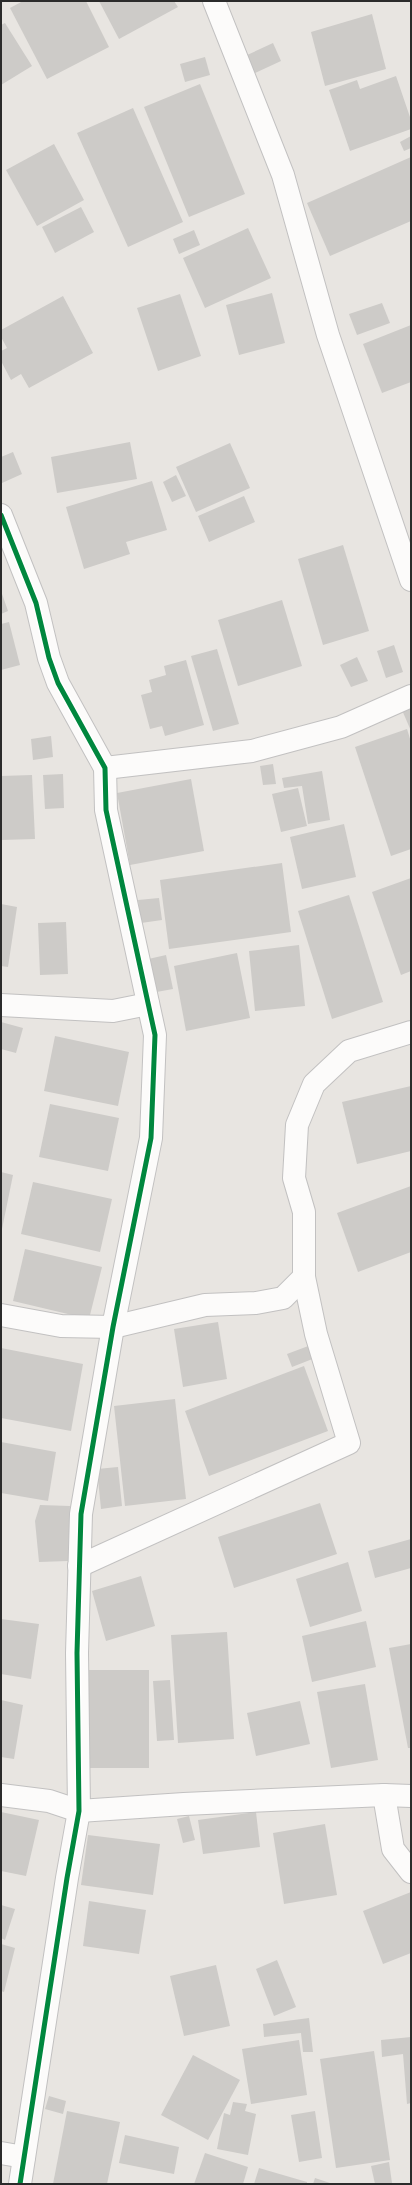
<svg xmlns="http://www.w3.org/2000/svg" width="412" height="2185" viewBox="0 0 412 2185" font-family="Raleway,sans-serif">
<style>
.building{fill:#cdcbc8}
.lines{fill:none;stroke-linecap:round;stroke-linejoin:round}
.minor-casing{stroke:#c2c1c1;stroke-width:24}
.minor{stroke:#fcfbfa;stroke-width:22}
.cycleway-casing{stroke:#fff;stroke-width:8}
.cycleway{stroke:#00873e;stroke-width:5}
</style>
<rect width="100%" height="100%" fill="#e8e5e1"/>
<!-- building -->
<g class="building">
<polygon points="23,1 86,1 109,47 47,79 10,8"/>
<polygon points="99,1 174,1 178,7 119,39"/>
<polygon points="372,14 386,69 325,86 311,32"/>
<polygon points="5,23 32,66 1,85 1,25"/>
<polygon points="273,43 281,61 253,74 245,56"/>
<polygon points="205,57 210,75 185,82 180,64"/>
<polygon points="396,76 411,120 411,129 350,151 329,90 357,80 360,89"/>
<polygon points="200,84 245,194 189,217 144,107"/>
<polygon points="133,108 183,222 128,247 77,133"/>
<polygon points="411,136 411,148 404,151 400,142"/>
<polygon points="54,144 84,200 37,226 6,170"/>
<polygon points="411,157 411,221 330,256 307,203"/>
<polygon points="81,207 94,232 55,253 42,227"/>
<polygon points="248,228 271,278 205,308 183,258"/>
<polygon points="194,230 200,245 179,254 173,239"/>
<polygon points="272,293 285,343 239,355 226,305"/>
<polygon points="180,294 201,356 158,371 137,308"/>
<polygon points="63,296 93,353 29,388 21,374 11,380 1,361 1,351 7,348 1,337 1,330"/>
<polygon points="382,303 390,323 357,335 349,314"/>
<polygon points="411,325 411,382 382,393 363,344"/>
<polygon points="130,442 137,479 57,493 51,457"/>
<polygon points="230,443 250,488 196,512 176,467"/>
<polygon points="13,452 22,474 2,483 1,457"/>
<polygon points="176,475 186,496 172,502 163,482"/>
<polygon points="152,481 167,530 126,542 130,554 84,569 66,507"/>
<polygon points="244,496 255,522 209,542 198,516"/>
<polygon points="343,545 369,631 323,645 298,559"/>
<polygon points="1,591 8,611 1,614"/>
<polygon points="282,600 302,666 238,686 218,620"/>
<polygon points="9,622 20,665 1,670 1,624"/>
<polygon points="394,645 403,672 386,678 377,651"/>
<polygon points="217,649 239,724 213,731 191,656"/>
<polygon points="357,657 368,681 351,687 340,665"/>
<polygon points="186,660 204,725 165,736 162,726 150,729 141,695 152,692 149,680 166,675 164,666"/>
<polygon points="411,707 411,731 402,710"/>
<polygon points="407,729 411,742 411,849 391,856 355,747"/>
<polygon points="51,736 53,757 33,760 31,739"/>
<polygon points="273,764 276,784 263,785 260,766"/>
<polygon points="322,771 330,820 308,824 302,786 284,788 282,778"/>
<polygon points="63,774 64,808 45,809 43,775"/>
<polygon points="32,775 35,839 1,840 1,776"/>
<polygon points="191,779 204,851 130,865 117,793"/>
<polygon points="298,788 307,826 281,832 272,794"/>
<polygon points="344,824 356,877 302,889 290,837"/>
<polygon points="282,863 291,932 169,949 160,880"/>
<polygon points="411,878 411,971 401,975 372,892"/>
<polygon points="349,895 383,1002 332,1019 298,911"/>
<polygon points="159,898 162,920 141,923 138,900"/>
<polygon points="1,904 17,907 8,967 1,966"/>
<polygon points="66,922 68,974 40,975 38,923"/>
<polygon points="299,945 305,1006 255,1011 249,951"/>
<polygon points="237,953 250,1018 186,1031 174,966"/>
<polygon points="166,955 173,989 151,993 144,960"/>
<polygon points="1,1022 23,1028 16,1053 1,1049"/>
<polygon points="55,1036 129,1052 118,1106 44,1091"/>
<polygon points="411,1086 411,1151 357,1164 342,1102"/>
<polygon points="50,1104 119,1118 108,1171 39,1157"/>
<polygon points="1,1172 13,1175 2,1229 1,1229"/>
<polygon points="33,1182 112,1199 100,1252 21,1234"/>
<polygon points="411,1186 411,1252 358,1272 337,1213"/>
<polygon points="25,1249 102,1267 89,1319 13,1301"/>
<polygon points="218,1322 227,1379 183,1387 174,1329"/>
<polygon points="311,1345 315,1358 292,1367 287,1354"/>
<polygon points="1,1348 83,1364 71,1431 1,1418"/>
<polygon points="304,1366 328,1431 209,1476 185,1411"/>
<polygon points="175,1399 186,1499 125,1506 114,1406"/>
<polygon points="1,1442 56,1452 48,1501 1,1493"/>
<polygon points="118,1467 122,1506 101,1509 97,1469"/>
<polygon points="320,1503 337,1554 234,1588 218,1537"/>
<polygon points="40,1505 70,1506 68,1561 39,1562 35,1521"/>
<polygon points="411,1539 411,1568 375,1578 368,1551"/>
<polygon points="348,1562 362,1611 310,1627 296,1579"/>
<polygon points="141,1576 155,1626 106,1641 92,1591"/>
<polygon points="1,1619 39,1624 31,1679 1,1674"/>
<polygon points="366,1621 376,1667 312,1682 302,1636"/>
<polygon points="227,1632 234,1739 178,1743 171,1635"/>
<polygon points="411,1644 411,1748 408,1748 389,1648"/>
<rect x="87" y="1670" width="62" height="98"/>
<polygon points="170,1680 174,1740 157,1741 153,1681"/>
<polygon points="365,1684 378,1760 331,1768 317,1692"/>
<polygon points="1,1700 23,1705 14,1759 1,1757"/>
<polygon points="300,1701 310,1744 256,1756 247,1713"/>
<polygon points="1,1812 39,1820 26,1876 1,1871"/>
<polygon points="256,1812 260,1847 203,1854 198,1820"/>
<polygon points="189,1816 195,1840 183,1843 177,1819"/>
<polygon points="325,1824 337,1895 284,1904 273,1833"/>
<polygon points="88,1835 160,1844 153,1895 81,1885"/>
<polygon points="411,1892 411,1953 383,1964 363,1911"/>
<polygon points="89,1901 146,1910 139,1954 83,1946"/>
<polygon points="1,1905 15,1909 5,1940 1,1938"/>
<polygon points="1,1944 15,1948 4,1992 1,1991"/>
<polygon points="277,1960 296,2007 274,2016 256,1969"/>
<polygon points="216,1965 230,2026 184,2036 170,1976"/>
<polygon points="309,2018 313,2052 303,2052 301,2033 264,2037 263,2024"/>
<polygon points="411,2037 411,2103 407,2104 403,2054 382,2057 381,2040"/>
<polygon points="299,2040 307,2095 251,2104 242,2049"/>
<polygon points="374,2051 390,2160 336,2168 320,2059"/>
<polygon points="193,2055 240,2080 208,2140 161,2115"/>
<polygon points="49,2096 66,2101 63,2114 45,2109"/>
<polygon points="233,2102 247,2104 245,2111 256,2114 248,2155 217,2149 224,2113 230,2115"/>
<polygon points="67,2111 120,2122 107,2184 53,2184"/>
<polygon points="315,2111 322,2158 299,2162 291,2115"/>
<polygon points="125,2135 179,2147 174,2174 119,2163"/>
<polygon points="205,2153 248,2167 243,2184 194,2184"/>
<polygon points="389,2162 392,2183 375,2184 371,2166"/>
<polygon points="259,2168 307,2182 307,2184 254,2184"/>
<polygon points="315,2178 333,2184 313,2184"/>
</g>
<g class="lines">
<!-- minor casing -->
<g class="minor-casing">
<g id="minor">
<polyline points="214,1 283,175 328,335 411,580"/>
<polyline points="1,515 36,603 49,658 58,683 105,768 106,810 155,1035 151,1138 113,1327 81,1514 77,1653 79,1811 67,1878 20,2184"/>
<polyline points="105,768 252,751 341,727 411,696"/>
<polyline points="1,1005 113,1011 148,1004"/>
<polyline points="1,1315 61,1326 113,1327 205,1305 256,1303 283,1298 304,1277"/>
<polyline points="79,1566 349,1443 316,1334 304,1277 304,1212 294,1178 297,1125 314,1084 349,1051 411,1032"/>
<polyline points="1,1795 49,1801 79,1811 184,1804 384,1795 411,1796"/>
<polyline points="384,1795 393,1849 411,1872"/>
<polyline points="1,2153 24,2157"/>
</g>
</g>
<!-- minor -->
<use href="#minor" class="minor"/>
<!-- cycleway casing -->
<g class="cycleway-casing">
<polyline id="cycleway" points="1,515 36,603 49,658 58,683 105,768 106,810 155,1035 151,1138 113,1327 81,1514 77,1653 79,1811 67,1878 20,2184"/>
</g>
<!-- cycleway -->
<use href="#cycleway" class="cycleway"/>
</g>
<!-- border -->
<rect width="412" height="2185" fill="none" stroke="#2b2b2b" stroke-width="4"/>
</svg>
